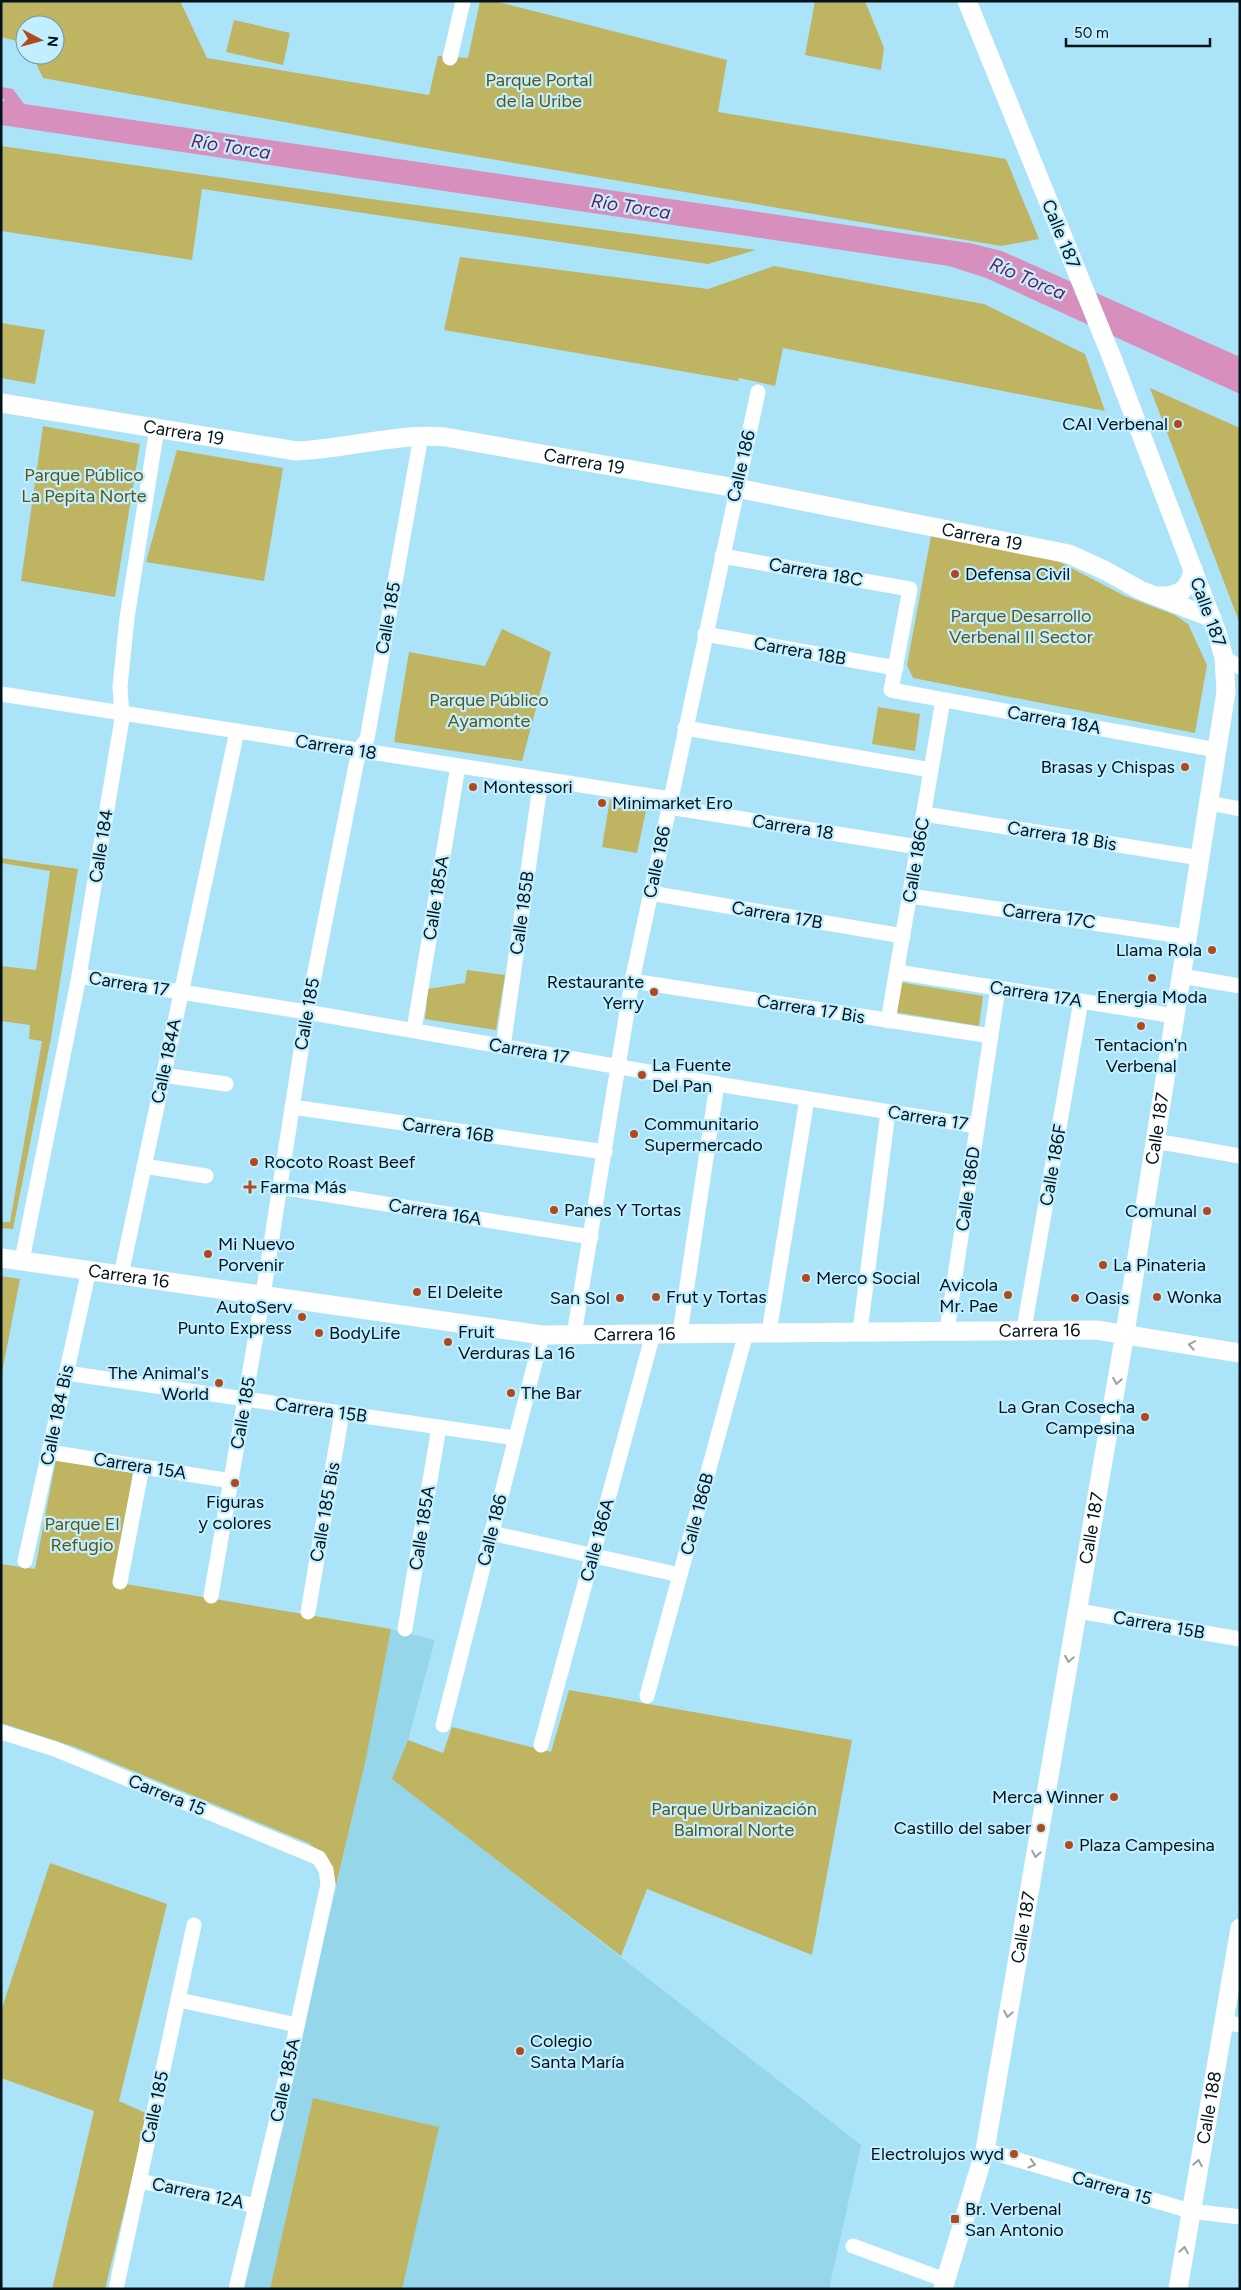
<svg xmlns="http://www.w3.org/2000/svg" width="1241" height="2290" viewBox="0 0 1241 2290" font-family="Figtree,sans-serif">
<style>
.built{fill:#95d6eb}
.green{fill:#bfb462}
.water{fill:#d78fbd}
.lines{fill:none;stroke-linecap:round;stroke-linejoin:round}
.minor{stroke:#fff;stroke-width:15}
.tertiary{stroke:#fff;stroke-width:19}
.oneway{stroke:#99a1a3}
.poi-dot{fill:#b04a1e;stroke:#c2efff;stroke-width:2}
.labels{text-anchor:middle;stroke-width:4.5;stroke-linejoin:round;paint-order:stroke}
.park-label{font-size:18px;fill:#5d5416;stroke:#c2efff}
.street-label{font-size:18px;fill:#00131a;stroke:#c2efff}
.poi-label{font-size:18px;fill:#00131a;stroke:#c2efff;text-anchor:start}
.water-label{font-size:19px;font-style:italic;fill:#6c1855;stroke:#c2efff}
</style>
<rect width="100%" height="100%" fill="#abe4f8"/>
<!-- built -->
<polygon class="built" points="391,1629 435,1640 408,1740 393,1779 861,2145 829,2289 243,2289 366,1759"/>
<!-- green -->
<g class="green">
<polygon points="1,1 180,1 207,58 429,95 438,56 468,58 480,1 494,1 727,60 718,112 1006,159 1039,239 1001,246 420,147 43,78 32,55 55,55 55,25 25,25 25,43 1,37"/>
<polygon points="815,1 865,1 884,48 881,70 805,55"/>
<polygon points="234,20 290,33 283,65 226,52"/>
<polygon points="1,146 371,199 756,250 708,264 202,189 192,260 1,231"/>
<polygon points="460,257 708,289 774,266 984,304 1085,354 1105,411 783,348 775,386 739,378 738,381 444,330"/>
<polygon points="1,323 45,330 35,384 1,378"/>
<polygon points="1150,388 1240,428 1240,624"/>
<polygon points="43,426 140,444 115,597 21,581"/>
<polygon points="177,450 283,468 264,581 146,562"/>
<polygon points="931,536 1052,558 1125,596 1175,615 1188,624 1207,665 1195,733 913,678 907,665"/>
<polygon points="502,629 551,652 522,761 394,742 409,652 485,666"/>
<polygon points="878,707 920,714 915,751 872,744"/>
<polygon points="610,799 647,806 637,853 602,847"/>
<polygon points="1,858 78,869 51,1038 13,1229 1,1228 1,1222 10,1222 42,1041 29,1039 30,1025 1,1021 1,966 36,970 50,871 1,863"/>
<polygon points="467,970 505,975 496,1030 425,1019 428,989 465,983"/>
<polygon points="899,982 983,996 979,1026 894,1012"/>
<polygon points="1,1276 20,1279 1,1378"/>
<path d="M56 1459 133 1473 114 1582 391 1629 366 1759 336 1886C331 1867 326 1853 308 1843L75 1747 1 1723V1564L35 1569Z"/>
<polygon points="569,1690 852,1740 812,1955 647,1889 621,1956 392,1779 408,1740 443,1753 452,1727 551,1752"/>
<polygon points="50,1863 167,1904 119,2101 148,2114 105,2289 52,2289 94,2111 1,2078 1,2011"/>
<polygon points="313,2098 439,2127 402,2289 270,2289"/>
</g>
<!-- water -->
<polygon class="water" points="1,87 13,89 24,104 969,243 1002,251 1240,357 1240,394 986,278 949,266 1,125 1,101 5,101 1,95"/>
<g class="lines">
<!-- minor -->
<g class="minor">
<polyline points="450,58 463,1"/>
<polyline points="722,556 910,589 891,690 1217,750"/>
<polyline points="705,634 896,668"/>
<polyline points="1224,658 1240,667"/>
<polyline points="1,694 670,799"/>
<polyline points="685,728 931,770"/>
<polyline points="1209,803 1240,809"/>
<polyline points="669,807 918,847"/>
<polyline points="924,814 1200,858"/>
<polyline points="650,893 903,936"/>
<polyline points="910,896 1188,937"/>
<polyline points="897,972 1175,1016"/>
<polyline points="79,976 307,1012 717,1084 977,1126"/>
<polyline points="1181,976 1240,986"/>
<polyline points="632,981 991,1036"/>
<polyline points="888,1021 943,700"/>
<polyline points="414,1030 458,766"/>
<polyline points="503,1047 541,779"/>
<polyline points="163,1075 226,1084"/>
<polyline points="292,1107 605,1152"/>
<polyline points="1155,1141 1240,1156"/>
<polyline points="144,1166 206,1176"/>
<polyline points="280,1187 591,1237"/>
<polyline points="22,1260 79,976 122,719 120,686 127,618 157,428"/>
<polyline points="121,1275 237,731"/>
<polyline points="1024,1329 1081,1001"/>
<polyline points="947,1330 998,988"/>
<polyline points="860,1331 888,1112"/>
<polyline points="769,1332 807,1099"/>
<polyline points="680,1333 717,1084"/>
<polyline points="574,1335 632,981 758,392"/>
<polyline points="66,1373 515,1438"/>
<polyline points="49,1452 231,1481"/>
<polyline points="491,1533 680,1575"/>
<polyline points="25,1561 89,1270"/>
<polyline points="120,1582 142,1467"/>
<polyline points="211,1596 263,1295 307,1012 359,750 367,739 421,436"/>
<polyline points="1078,1611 1240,1639"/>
<polyline points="308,1612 342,1413"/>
<polyline points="405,1629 439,1427"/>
<polyline points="647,1696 746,1333"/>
<polyline points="443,1725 542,1335"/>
<polyline points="1,1732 55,1749 319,1858 326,1870 328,1884 276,2123 236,2289"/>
<polyline points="541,1745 653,1334"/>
<polyline points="179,2000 297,2025"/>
<polyline points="1223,2022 1240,2025"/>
<polyline points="985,2150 1190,2211 1240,2217"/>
<polyline points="140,2181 256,2206"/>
<polyline points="853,2246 945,2280"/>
<polyline points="116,2289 194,1925"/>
</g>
<!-- tertiary -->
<g class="tertiary">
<path id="s1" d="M1 403 297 451C347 449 396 433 445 437L736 488 1069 554 1106 571 1140 590 1212 618"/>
<path d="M1156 596C1177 597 1190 591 1193 569"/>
<path id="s2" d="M1 1258 542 1335 1096 1330 1240 1353"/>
<path id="s3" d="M943 2289 985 2150 1125 1333 1226 692 1224 658 1217 633 1112 358 967 1"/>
<path id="s4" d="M1178 2289 1240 1928"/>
</g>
</g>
<!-- one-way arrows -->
<defs><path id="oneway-chevron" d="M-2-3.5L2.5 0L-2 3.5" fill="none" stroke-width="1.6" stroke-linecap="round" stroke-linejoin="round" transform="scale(1.25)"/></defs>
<g class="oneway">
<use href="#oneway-chevron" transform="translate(1192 1345) rotate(-170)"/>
<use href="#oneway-chevron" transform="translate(1117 1381) rotate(100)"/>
<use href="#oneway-chevron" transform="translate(1069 1659) rotate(100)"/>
<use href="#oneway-chevron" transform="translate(1036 1854) rotate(100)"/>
<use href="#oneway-chevron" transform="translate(1008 2014) rotate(100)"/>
<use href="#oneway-chevron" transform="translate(1198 2163) rotate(-80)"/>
<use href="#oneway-chevron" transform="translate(1032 2164) rotate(16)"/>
<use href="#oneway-chevron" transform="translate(1184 2250) rotate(-81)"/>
</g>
<!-- markers -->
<g class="poi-dot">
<circle cx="1178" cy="424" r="5"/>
<circle cx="955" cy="574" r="5"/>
<circle cx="1185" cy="767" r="5"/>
<circle cx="473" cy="787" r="5"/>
<circle cx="602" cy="803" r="5"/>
<circle cx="1212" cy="950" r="5"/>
<circle cx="1152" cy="978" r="5"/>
<circle cx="654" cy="992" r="5"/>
<circle cx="1141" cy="1026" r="5"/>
<circle cx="642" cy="1075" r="5"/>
<circle cx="634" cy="1134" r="5"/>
<circle cx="254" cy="1162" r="5"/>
<path d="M247.5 1179.5h5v5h5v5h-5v5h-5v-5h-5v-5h5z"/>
<circle cx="554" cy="1210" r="5"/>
<circle cx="1207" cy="1211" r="5"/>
<circle cx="208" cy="1254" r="5"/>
<circle cx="1103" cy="1265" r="5"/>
<circle cx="806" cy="1278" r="5"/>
<circle cx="417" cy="1292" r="5"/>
<circle cx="1008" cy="1295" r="5"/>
<circle cx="656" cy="1297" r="5"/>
<circle cx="1157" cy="1297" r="5"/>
<circle cx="620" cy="1298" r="5"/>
<circle cx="1075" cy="1298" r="5"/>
<circle cx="302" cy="1317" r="5"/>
<circle cx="319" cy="1333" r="5"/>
<circle cx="448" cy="1342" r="5"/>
<circle cx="219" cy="1383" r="5"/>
<circle cx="511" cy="1393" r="5"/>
<circle cx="1145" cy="1417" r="5"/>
<circle cx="235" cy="1483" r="5"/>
<circle cx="1114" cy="1797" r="5"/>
<circle cx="1041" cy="1828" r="5"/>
<circle cx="1069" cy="1845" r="5"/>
<circle cx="520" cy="2051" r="5"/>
<circle cx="1014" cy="2154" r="5"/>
<rect x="950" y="2214" width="10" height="10" rx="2.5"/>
</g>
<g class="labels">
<!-- park labels -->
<g class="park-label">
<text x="539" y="86">Parque Portal<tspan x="539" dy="21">de la Uribe</tspan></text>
<text x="84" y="481">Parque Público<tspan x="84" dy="21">La Pepita Norte</tspan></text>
<text x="1021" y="622">Parque Desarrollo<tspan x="1021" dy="21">Verbenal II Sector</tspan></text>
<text x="489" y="706">Parque Público<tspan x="489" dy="21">Ayamonte</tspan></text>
<text x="82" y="1530">Parque El<tspan x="82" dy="21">Refugio</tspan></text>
<text x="734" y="1815">Parque Urbanización<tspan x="734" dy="21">Balmoral Norte</tspan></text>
</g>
<!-- street labels -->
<g class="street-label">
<text transform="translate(1061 234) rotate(68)" y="6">Calle 187</text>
<text dy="6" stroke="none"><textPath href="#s1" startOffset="185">Carrera 19</textPath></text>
<text dy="6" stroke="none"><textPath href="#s1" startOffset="590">Carrera 19</textPath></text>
<text transform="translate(741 466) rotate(-77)" y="6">Calle 186</text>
<text dy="6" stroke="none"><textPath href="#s1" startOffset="995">Carrera 19</textPath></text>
<text transform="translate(816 572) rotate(10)" y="6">Carrera 18C</text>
<text transform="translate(1208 612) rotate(70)" y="6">Calle 187</text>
<text transform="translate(388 618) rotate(-80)" y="6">Calle 185</text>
<text transform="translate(800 651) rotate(10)" y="6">Carrera 18B</text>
<text transform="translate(1054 720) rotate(10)" y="6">Carrera 18A</text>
<text transform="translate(336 747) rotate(9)" y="6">Carrera 18</text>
<text transform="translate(793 827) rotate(9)" y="6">Carrera 18</text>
<text transform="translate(1062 836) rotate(9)" y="6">Carrera 18 Bis</text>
<text transform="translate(101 846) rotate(-81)" y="6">Calle 184</text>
<text transform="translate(916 860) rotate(-80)" y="6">Calle 186C</text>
<text transform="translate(657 862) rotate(-78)" y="6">Calle 186</text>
<text transform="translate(436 898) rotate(-81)" y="6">Calle 185A</text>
<text transform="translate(522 913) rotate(-82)" y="6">Calle 185B</text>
<text transform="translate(777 915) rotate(10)" y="6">Carrera 17B</text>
<text transform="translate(1049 916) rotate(8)" y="6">Carrera 17C</text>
<text transform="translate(129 984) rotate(9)" y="6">Carrera 17</text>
<text transform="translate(1036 994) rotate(9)" y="6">Carrera 17A</text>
<text transform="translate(811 1009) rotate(9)" y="6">Carrera 17 Bis</text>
<text transform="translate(307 1014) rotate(-80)" y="6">Calle 185</text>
<text transform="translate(529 1051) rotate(10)" y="6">Carrera 17</text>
<text transform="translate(166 1061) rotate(-78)" y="6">Calle 184A</text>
<text transform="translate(928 1118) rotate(9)" y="6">Carrera 17</text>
<text dy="6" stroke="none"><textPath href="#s3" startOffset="1181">Calle 187</textPath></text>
<text transform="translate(448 1130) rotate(8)" y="6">Carrera 16B</text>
<text transform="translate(1053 1165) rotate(-80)" y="6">Calle 186F</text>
<text transform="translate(968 1189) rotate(-82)" y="6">Calle 186D</text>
<text transform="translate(435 1212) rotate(9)" y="6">Carrera 16A</text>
<text dy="6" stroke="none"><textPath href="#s2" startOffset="129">Carrera 16</textPath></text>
<text dy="6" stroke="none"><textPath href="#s2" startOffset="1044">Carrera 16</textPath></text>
<text dy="6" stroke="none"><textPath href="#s2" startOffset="639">Carrera 16</textPath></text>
<text transform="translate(321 1410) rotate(8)" y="6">Carrera 15B</text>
<text transform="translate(243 1413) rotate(-80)" y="6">Calle 185</text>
<text transform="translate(57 1415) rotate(-78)" y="6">Calle 184 Bis</text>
<text transform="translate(140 1466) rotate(9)" y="6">Carrera 15A</text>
<text transform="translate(325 1512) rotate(-80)" y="6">Calle 185 Bis</text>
<text transform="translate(697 1514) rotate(-75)" y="6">Calle 186B</text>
<text transform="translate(422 1528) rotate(-81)" y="6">Calle 185A</text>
<text dy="6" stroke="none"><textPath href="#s3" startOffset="776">Calle 187</textPath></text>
<text transform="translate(492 1530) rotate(-76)" y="6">Calle 186</text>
<text transform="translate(597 1540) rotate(-75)" y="6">Calle 186A</text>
<text transform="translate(1159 1625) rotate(10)" y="6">Carrera 15B</text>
<text transform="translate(167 1795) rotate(22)" y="6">Carrera 15</text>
<text dy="6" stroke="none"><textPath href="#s3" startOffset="371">Calle 187</textPath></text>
<text transform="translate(285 2080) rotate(-78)" y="6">Calle 185A</text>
<text transform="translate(155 2107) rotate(-78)" y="6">Calle 185</text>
<text dy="6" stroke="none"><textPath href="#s4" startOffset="184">Calle 188</textPath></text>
<text transform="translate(1112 2188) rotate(16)" y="6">Carrera 15</text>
<text transform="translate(198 2193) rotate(12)" y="6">Carrera 12A</text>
</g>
<!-- poi labels -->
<g class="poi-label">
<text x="1168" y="430" text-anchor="end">CAI Verbenal</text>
<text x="965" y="580">Defensa Civil</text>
<text x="1175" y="773" text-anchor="end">Brasas y Chispas</text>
<text x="483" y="793">Montessori</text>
<text x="612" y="809">Minimarket Ero</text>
<text x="1202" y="956" text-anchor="end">Llama Rola</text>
<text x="644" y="988" text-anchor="end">Restaurante<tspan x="644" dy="21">Yerry</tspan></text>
<text x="1152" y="1003" text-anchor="middle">Energia Moda</text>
<text x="1141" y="1051" text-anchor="middle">Tentacion'n<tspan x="1141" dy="21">Verbenal</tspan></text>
<text x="652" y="1071">La Fuente<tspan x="652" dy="21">Del Pan</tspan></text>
<text x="644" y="1130">Communitario<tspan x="644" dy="21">Supermercado</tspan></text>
<text x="264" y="1168">Rocoto Roast Beef</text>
<text x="260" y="1193">Farma Más</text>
<text x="564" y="1216">Panes Y Tortas</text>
<text x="1197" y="1217" text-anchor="end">Comunal</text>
<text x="218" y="1250">Mi Nuevo<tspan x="218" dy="21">Porvenir</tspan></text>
<text x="1113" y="1271">La Pinateria</text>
<text x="816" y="1284">Merco Social</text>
<text x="998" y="1291" text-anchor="end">Avicola<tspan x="998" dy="21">Mr. Pae</tspan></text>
<text x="427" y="1298">El Deleite</text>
<text x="666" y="1303">Frut y Tortas</text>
<text x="1167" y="1303">Wonka</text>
<text x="610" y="1304" text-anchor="end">San Sol</text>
<text x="1085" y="1304">Oasis</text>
<text x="292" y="1313" text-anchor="end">AutoServ<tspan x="292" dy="21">Punto Express</tspan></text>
<text x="458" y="1338">Fruit<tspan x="458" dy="21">Verduras La 16</tspan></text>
<text x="329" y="1339">BodyLife</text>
<text x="209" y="1379" text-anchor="end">The Animal's<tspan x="209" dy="21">World</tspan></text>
<text x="521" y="1399">The Bar</text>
<text x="1135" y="1413" text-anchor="end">La Gran Cosecha<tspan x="1135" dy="21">Campesina</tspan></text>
<text x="235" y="1508" text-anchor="middle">Figuras<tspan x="235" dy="21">y colores</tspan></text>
<text x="1104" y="1803" text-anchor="end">Merca Winner</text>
<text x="1031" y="1834" text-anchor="end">Castillo del saber</text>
<text x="1079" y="1851">Plaza Campesina</text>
<text x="530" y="2047">Colegio<tspan x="530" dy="21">Santa María</tspan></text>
<text x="1004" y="2160" text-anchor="end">Electrolujos wyd</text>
<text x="965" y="2215">Br. Verbenal<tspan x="965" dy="21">San Antonio</tspan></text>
</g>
<!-- water labels -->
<g class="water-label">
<text transform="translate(231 146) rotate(9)" y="7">Río Torca</text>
<text transform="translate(631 206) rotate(9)" y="7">Río Torca</text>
<text transform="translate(1028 278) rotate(23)" y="7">Río Torca</text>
</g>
</g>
<!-- border -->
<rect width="1241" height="2290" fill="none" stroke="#00131a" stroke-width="5"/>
<!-- north arrow -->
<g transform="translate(40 40) rotate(96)"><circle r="24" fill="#c2efff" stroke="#7497a3"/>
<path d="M0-4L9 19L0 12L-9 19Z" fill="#b04a1e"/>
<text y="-8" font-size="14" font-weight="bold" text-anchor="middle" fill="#00131a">N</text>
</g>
<!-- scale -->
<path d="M1066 38v8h144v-8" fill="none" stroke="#00131a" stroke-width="2.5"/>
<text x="1074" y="38" font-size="15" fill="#00131a" stroke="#c2efff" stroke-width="4" paint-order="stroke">50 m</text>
</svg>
